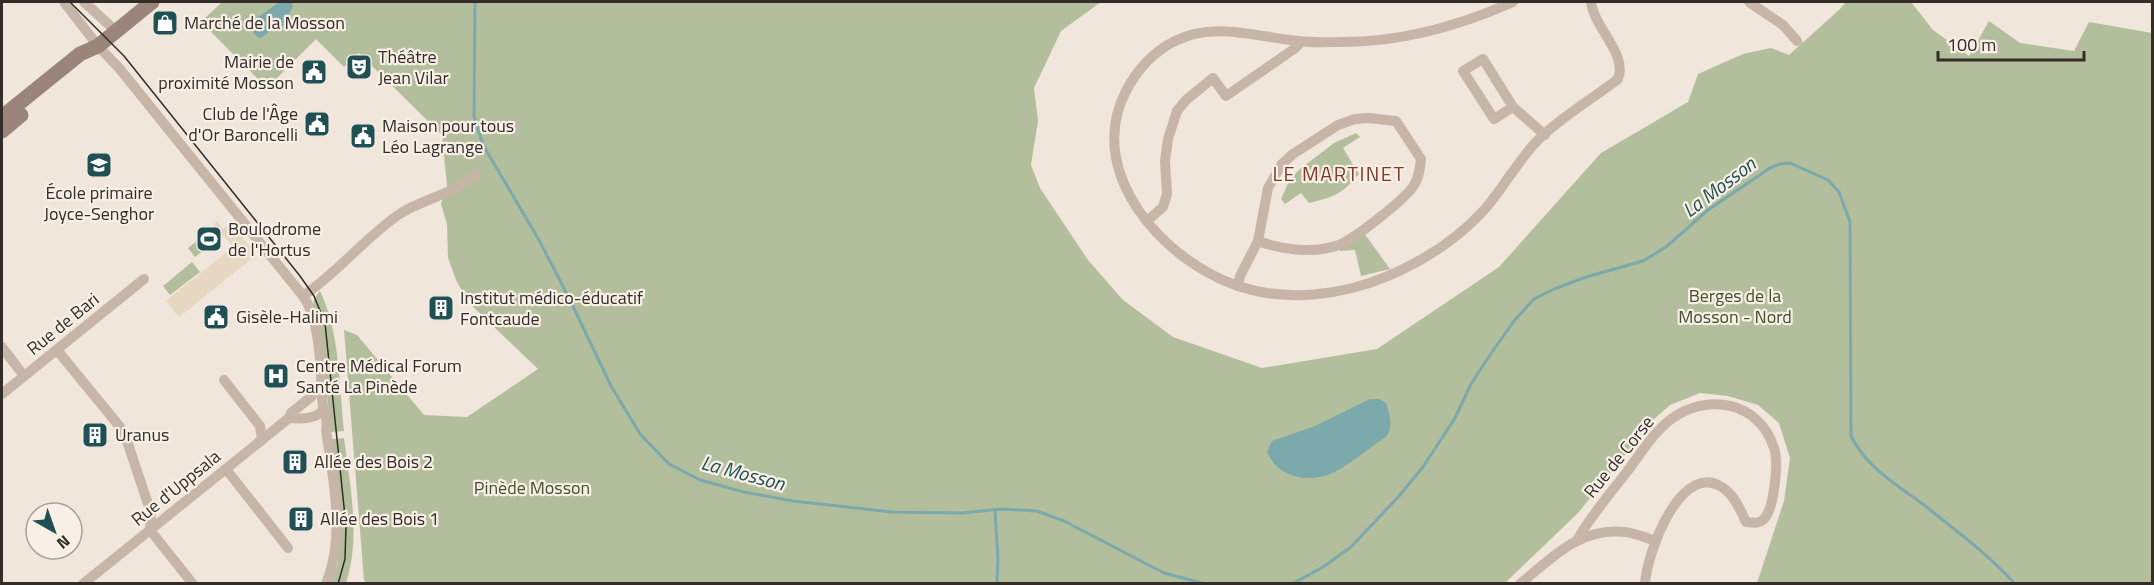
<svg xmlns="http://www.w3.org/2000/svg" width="2154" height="585" viewBox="0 0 2154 585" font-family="'Titillium Web',sans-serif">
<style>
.green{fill:#b3be9c}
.plaza{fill:#e7d7c3}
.water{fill:#7ca9ab}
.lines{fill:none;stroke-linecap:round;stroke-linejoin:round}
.stream{stroke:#7ca9ab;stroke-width:3}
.street{stroke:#c7b6a8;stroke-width:10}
.secondary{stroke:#9b857a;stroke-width:15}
.tram{stroke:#342c28;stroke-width:1.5}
.labels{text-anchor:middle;stroke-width:4.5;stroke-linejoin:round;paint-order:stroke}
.poi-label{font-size:18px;fill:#342c28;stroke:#f8f0e7;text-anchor:start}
.park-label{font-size:18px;fill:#44512d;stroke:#f8f0e7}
.street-label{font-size:18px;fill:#342c28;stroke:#f8f0e7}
.neighbourhood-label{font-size:20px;letter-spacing:1.5px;fill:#7e3a26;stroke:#f8f0e7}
.water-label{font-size:20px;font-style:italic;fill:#205053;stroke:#f8f0e7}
</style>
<rect width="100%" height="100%" fill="#f0e6db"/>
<!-- green -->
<g class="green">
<polygon points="222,2 1101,2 1061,31 1034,88 1038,121 1031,165 1040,188 1088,260 1123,300 1173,337 1262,368 1377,349 1499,267 1601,153 1688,102 1698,74 1743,54 1771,48 1789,55 1840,9 1846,2 1911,2 1933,30 1969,56 1989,21 2020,43 2074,51 2089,22 2152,33 2152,583 1757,583 1784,501 1790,458 1779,423 1758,405 1728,396 1700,393 1670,405 1653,420 1578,513 1505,583 366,583 364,580 344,330 357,335 424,415 467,417 538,369 468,302 456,280 448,258 447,224 441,204 447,186 442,135 359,53 344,67 316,39 267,88 201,22"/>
<path d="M1356 133 1360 137 1343 148 1359 174C1342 194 1334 197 1309 203L1301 193 1285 204 1281 199 1290 179 1300 169 1334 143Z"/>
<polygon points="216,226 223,235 195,257 188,248"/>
<polygon points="1364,233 1390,269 1361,276 1355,250 1340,251 1340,248"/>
<polygon points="192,262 200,272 170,295 163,286"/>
<path d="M320 291C340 333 339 384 344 431L331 432 320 330 313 306 314 299Z"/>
<path d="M344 438C350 485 361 538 346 583L331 584 338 563 332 439Z"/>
</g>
<!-- plaza -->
<polygon class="plaza" points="217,221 223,229 231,223 256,255 179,317 166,301 233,247 214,224"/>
<!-- water -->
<g class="water">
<polygon points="291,2 293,5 285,25 269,32 261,38 257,37 252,31 254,20 278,3"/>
<path d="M1370 399H1379L1386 403C1390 415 1393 424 1387 436 1372 446 1347 467 1332 473 1308 484 1277 477 1267 452L1272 441 1315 426Z"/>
</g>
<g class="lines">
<!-- stream -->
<g class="stream">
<polyline points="475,2 474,116 483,145 539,240 569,298 611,386 640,434 669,464 700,480 744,492 793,501 892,512 962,513 1001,509 1037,511 1064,521 1164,573 1205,584"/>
<polyline points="995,511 998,559 997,584"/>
<path d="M1292 584 1323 567 1351 547 1399 496 1423 467 1455 418 1471 384 1492 352 1514 321 1534 299 1554 289 1586 277 1643 261 1666 247 1708 210 1770 168 1780 164 1790 163 1828 180 1839 192 1850 222 1851 436C1866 467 1897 485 1924 505 1955 530 1988 554 2015 584"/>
</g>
<!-- street -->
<g class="street">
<path d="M64 2 98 46 119 68 303 296C320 319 321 370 322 398 322 408 329 419 326 430 333 479 346 536 326 584"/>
<polyline points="84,2 116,31"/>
<path d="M1513 2C1459 26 1403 42 1343 42 1328 42 1313 43 1298 41 1257 37 1214 21 1175 41 1153 52 1136 71 1125 93 1085 174 1164 261 1238 286 1286 302 1341 296 1388 276 1423 261 1459 238 1485 209 1504 187 1517 162 1537 141 1561 117 1591 100 1618 79 1628 54 1594 28 1591 2"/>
<polyline points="1749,2 1783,25 1797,41"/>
<polyline points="1513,107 1494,119 1463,71 1483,59 1513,107 1545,135"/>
<polyline points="1147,221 1163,207 1167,194 1165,161 1168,139 1177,111 1186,100 1213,78 1226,96 1294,49 1301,42"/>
<path d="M1238 286 1240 276 1258 241 1268 188 1282 164 1293 154 1338 125 1355 119 1368 118 1396 121 1421 159C1420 168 1419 178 1414 185 1406 199 1354 239 1339 245 1314 254 1282 250 1258 241"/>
<path d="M303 296C337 273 364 239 398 215 423 198 454 195 476 174"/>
<polyline points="2,347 24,376"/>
<polyline points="57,350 120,427 126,438 151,513 150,530 193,584"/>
<polyline points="224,380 260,426 262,440"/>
<polyline points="2,394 144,279"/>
<path d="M289 418C300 419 318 419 323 409"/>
<polyline points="226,469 288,548"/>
<path d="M1578 539C1591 515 1610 494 1626 473 1640 455 1652 434 1670 420 1707 392 1759 401 1774 448 1779 462 1774 509 1764 519 1759 524 1753 523 1746 522 1741 511 1736 499 1727 491 1683 453 1647 552 1645 584"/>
<polyline points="83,584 289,418 291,413 311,397 321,383"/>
<path d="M1520 584C1552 558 1579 527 1625 532 1635 533 1646 538 1656 541"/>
</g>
<!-- secondary -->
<g class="secondary">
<polyline points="2,117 80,54 98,46 152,2"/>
<polyline points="2,131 21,115"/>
</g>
<!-- tram -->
<polyline class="tram" points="70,2 124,56 300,276 314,296 325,323 346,526 345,559 338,584"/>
</g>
<!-- icons -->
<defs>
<g id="shop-square" transform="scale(1.35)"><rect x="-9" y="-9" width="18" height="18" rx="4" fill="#205053" stroke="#f8f0e7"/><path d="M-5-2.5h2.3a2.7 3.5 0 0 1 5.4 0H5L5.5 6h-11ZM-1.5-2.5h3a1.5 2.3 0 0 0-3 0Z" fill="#fff"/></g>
<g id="theatre-square" transform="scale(1.35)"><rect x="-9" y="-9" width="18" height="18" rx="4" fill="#205053" stroke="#f8f0e7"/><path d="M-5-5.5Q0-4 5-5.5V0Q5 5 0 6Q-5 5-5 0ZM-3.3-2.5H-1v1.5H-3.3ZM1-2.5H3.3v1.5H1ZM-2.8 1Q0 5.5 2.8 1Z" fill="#fff"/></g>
<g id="civic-square" transform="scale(1.35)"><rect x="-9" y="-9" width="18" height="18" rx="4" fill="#205053" stroke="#f8f0e7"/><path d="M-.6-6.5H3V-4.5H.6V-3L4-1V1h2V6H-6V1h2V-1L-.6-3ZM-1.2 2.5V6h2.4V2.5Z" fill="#fff"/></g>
<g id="school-square" transform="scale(1.35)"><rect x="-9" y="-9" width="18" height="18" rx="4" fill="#205053" stroke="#f8f0e7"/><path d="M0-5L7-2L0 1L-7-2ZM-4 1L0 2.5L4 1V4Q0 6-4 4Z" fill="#fff"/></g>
<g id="stadium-square" transform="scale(1.35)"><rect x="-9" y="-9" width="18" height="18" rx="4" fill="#205053" stroke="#f8f0e7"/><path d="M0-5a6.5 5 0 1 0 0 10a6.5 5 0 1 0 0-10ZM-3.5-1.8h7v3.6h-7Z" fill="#fff"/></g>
<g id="building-square" transform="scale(1.35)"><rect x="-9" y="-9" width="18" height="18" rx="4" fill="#205053" stroke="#f8f0e7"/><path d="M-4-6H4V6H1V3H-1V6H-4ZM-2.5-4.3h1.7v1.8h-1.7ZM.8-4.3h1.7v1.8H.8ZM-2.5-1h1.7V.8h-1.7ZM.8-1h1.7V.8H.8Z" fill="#fff"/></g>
<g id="hospital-square" transform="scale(1.35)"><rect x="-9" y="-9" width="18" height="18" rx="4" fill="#205053" stroke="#f8f0e7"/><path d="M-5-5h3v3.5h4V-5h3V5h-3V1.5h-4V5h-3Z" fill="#fff"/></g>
</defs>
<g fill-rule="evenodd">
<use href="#shop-square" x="165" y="23"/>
<use href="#theatre-square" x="359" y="67"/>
<use href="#civic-square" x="314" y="72"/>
<use href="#civic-square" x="317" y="124"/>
<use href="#civic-square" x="363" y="136"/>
<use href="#school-square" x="99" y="165"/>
<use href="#stadium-square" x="209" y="239"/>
<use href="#building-square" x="441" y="308"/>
<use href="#civic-square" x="216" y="317"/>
<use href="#hospital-square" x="276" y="376"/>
<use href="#building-square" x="95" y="435"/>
<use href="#building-square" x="295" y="462"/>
<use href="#building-square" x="301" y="519"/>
</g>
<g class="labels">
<!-- poi labels -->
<g class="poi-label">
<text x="184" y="29">Marché de la Mosson</text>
<text x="378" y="63">Théâtre<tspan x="378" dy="21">Jean Vilar</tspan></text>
<text x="294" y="68" text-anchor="end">Mairie de<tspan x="294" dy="21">proximité Mosson</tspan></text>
<text x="298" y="120" text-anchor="end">Club de l'Âge<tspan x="298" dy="21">d'Or Baroncelli</tspan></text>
<text x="382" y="132">Maison pour tous<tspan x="382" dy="21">Léo Lagrange</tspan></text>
<text x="99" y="199" text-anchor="middle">École primaire<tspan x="99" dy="21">Joyce-Senghor</tspan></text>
<text x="228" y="235">Boulodrome<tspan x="228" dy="21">de l'Hortus</tspan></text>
<text x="460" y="304">Institut médico-éducatif<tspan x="460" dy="21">Fontcaude</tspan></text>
<text x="236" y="323">Gisèle-Halimi</text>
<text x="296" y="372">Centre Médical Forum<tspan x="296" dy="21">Santé La Pinède</tspan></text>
<text x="115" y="441">Uranus</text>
<text x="314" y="468">Allée des Bois 2</text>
<text x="320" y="525">Allée des Bois 1</text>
</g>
<!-- park labels -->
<g class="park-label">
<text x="1735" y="302">Berges de la<tspan x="1735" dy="21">Mosson - Nord</tspan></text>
<text x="532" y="494">Pinède Mosson</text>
</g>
<!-- street labels -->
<g class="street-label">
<text transform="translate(63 324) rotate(-39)" y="6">Rue de Bari</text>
<text transform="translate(1619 457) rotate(-51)" y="6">Rue de Corse</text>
<text transform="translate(176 488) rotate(-39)" y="6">Rue d'Uppsala</text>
</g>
<!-- neighbourhood labels -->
<g class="neighbourhood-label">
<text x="1339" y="181">LE MARTINET</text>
</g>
<!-- water labels -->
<g class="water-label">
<text transform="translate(1719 187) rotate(-37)" y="7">La Mosson</text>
<text transform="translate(743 473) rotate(15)" y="7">La Mosson</text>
</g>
</g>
<!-- border -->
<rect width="2154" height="585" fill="none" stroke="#342c28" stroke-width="6"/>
<!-- north arrow -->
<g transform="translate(54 531) rotate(140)"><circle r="28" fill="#f8f0e7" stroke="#aaa29b" stroke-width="1.5"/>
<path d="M0-4.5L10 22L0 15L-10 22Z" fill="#205053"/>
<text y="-9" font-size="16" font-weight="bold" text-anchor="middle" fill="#342c28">N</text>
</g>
<!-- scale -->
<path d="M1938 51v9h146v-9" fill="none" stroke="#342c28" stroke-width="3"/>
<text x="1947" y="51" font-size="18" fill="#342c28" stroke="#f8f0e7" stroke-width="4.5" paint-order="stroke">100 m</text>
</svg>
